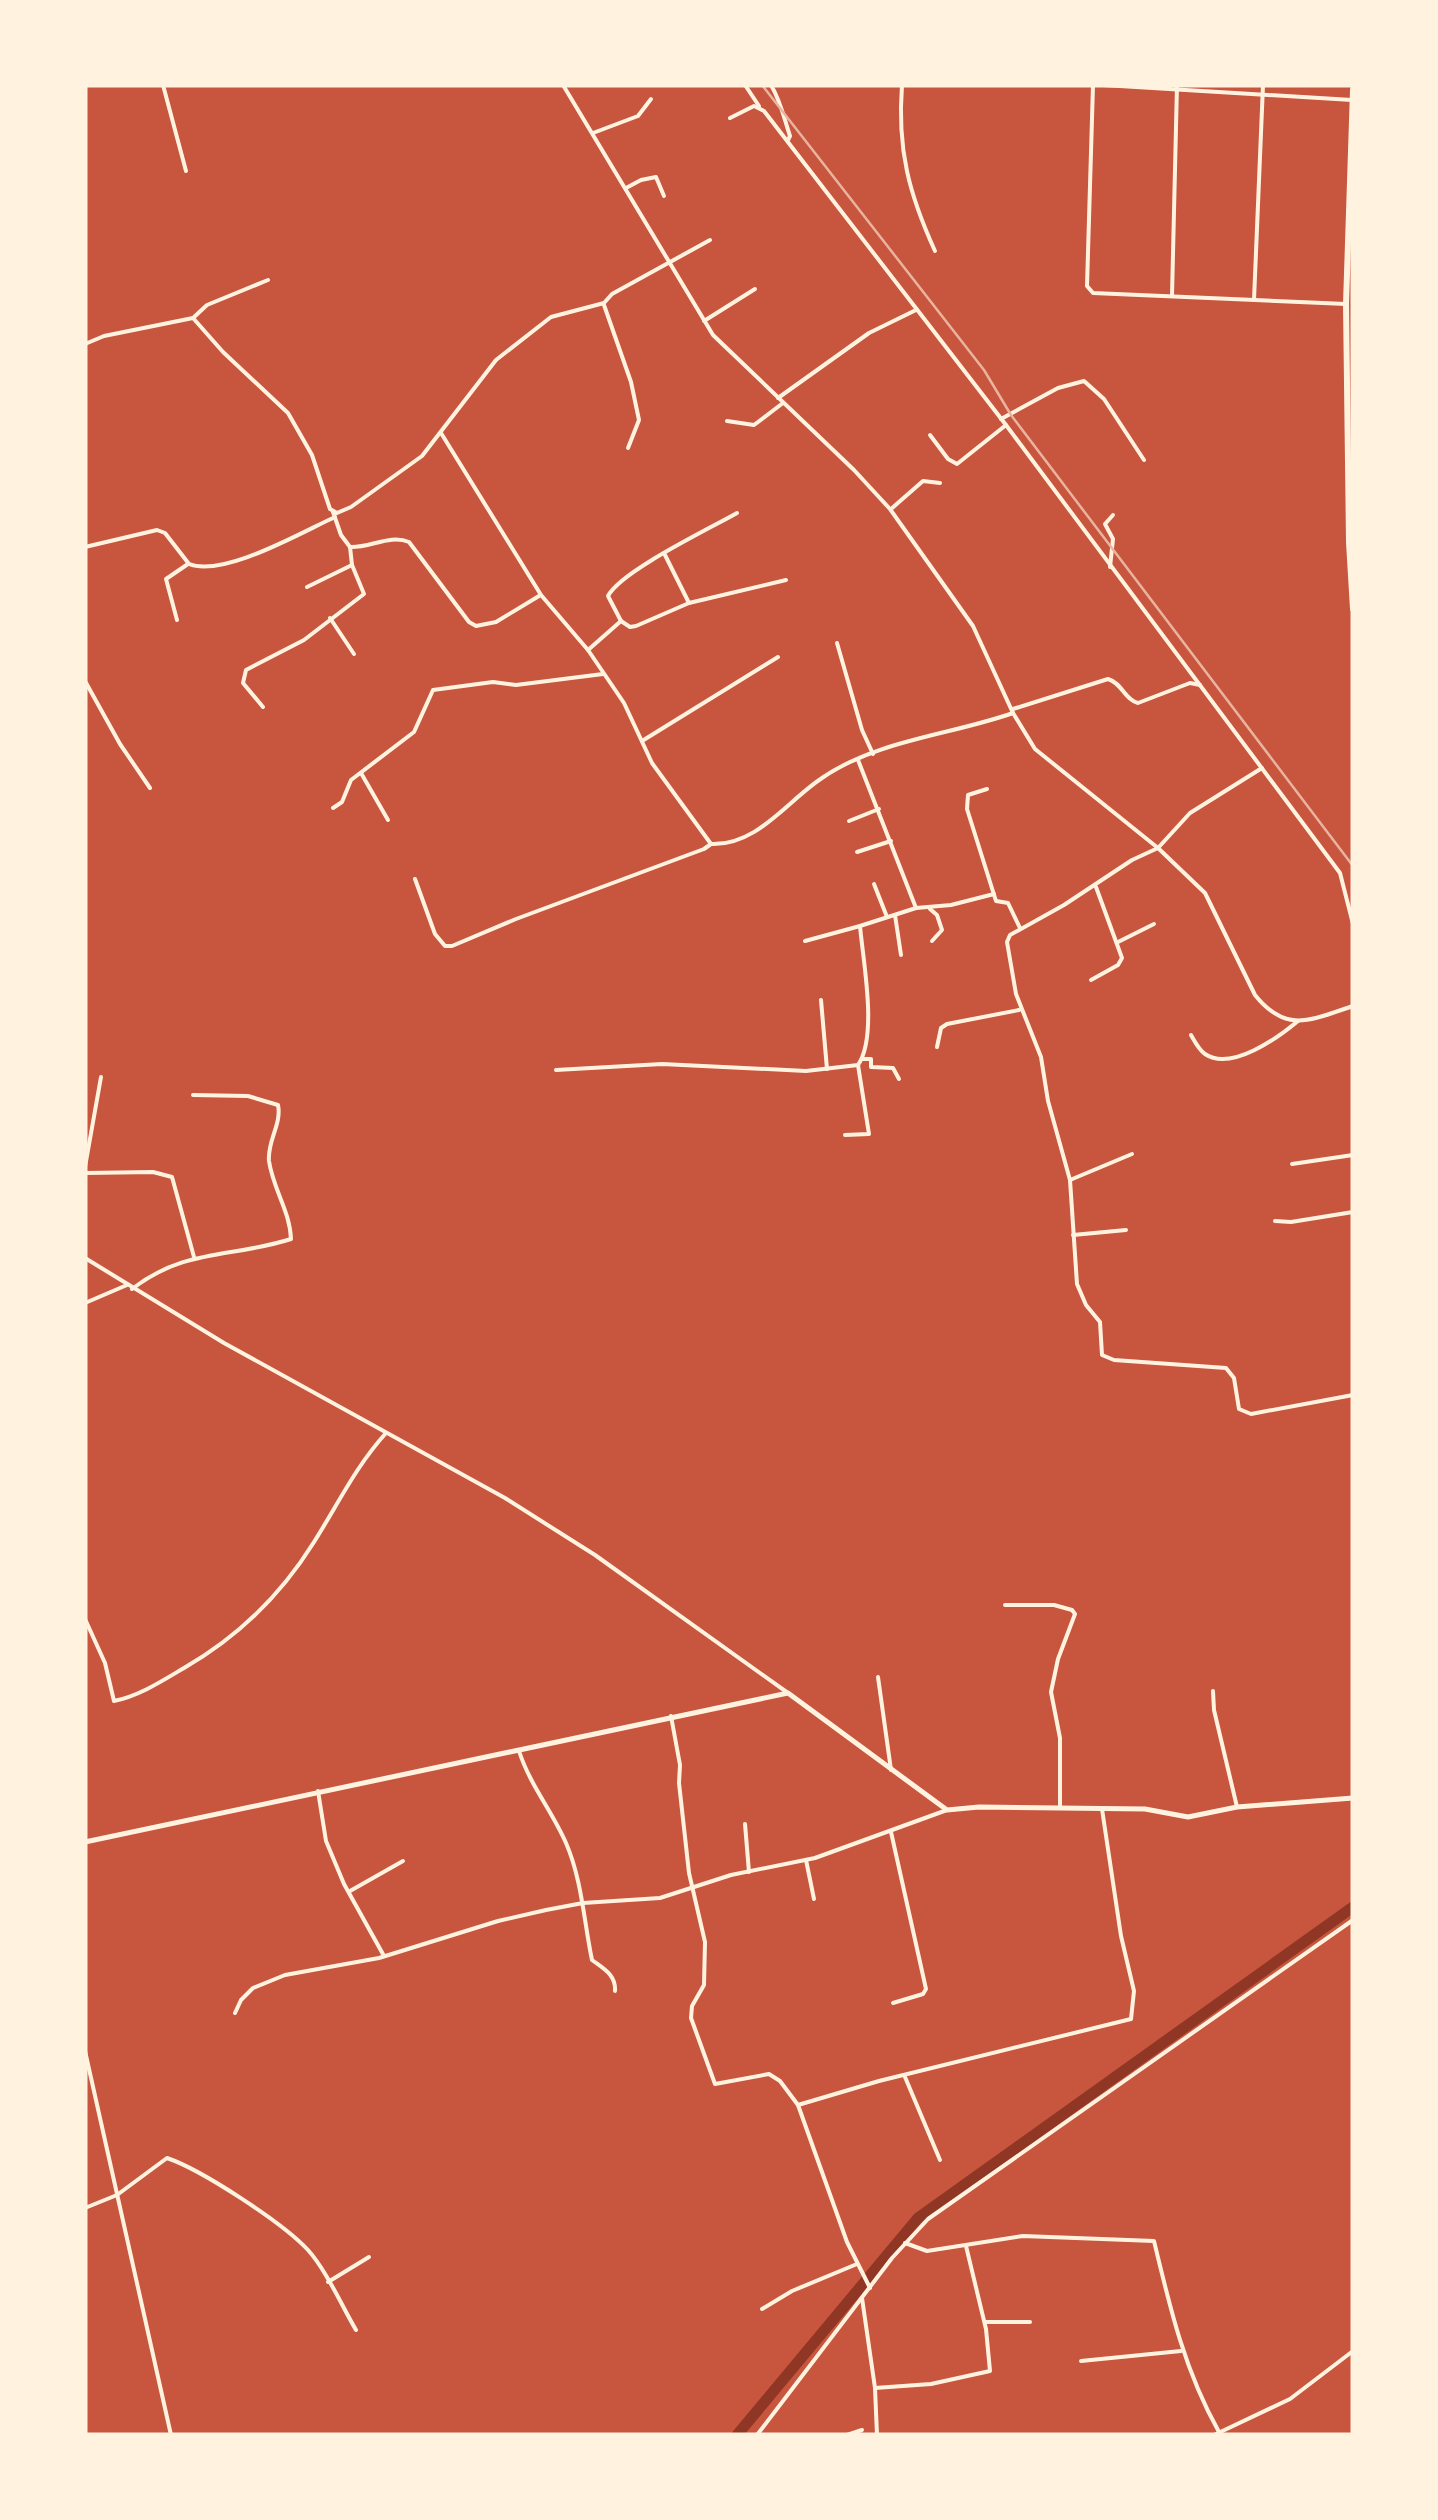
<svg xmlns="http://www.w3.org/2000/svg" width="1438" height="2520" viewBox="0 0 1438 2520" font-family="'Asap Condensed',sans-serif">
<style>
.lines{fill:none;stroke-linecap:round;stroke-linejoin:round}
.canal{stroke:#8f3625;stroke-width:11}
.minor{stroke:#fff3e0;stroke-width:4}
.tertiary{stroke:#fff3e0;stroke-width:5}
.secondary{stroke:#fff3e0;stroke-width:6}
.rail{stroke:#e9b49f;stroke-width:2.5}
</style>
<rect width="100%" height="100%" fill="#c8553d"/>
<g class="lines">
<!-- canal -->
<polyline class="canal" points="737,2435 918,2218 1353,1907"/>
<!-- minor -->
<g class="minor">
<polyline points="163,85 186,171"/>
<path d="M563 85 713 335 854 470 890 509 973 626 1013 713 1035 749 1158 848 1205 893 1255 995C1286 1034 1311 1020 1353 1006"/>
<polyline points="745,85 759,106"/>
<path d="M771 85C781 102 784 118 790 136L788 140"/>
<path d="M902 85C897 149 909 194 935 251"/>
<polyline points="1093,85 1087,286 1093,293 1346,304"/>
<polyline points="1103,85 1352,100"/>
<polyline points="730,118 754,106 764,111 1006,425 1340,873 1353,924"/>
<polyline points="593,133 638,116 651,99"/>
<polyline points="626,188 641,180 656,177 664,196"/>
<polyline points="1172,296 1177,85"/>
<polyline points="1254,300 1263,85"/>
<polyline points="604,305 631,382 639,420 628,448"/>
<polyline points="193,318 207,305 268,280"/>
<polyline points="704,321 755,289"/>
<polyline points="85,344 104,336 193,318 223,352 288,413 312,455 330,509 337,513 351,507 422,456 496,360 551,317 604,303 612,294 710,240"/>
<polyline points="778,398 869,333 916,310"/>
<polyline points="1001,419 1058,388 1084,381 1104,399 1144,460"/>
<polyline points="727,421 754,425 783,403"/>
<path d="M441 433 541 595 588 650 624 703 652 763 711 844C757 846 787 801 822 778 877 740 951 735 1013 713"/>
<polyline points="930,435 948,459 957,464 1006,425"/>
<polyline points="891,509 923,481 940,483"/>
<path d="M333 512 341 535 350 547C370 548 390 534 409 542L469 622 476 626 496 622 539 596"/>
<path d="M85 547 157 530 165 533 189 564C223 578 302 532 335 517"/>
<polyline points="665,555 689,603"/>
<polyline points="1110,567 1113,539 1105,524 1113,515"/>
<polyline points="307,587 352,565"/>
<polyline points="330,618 354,654"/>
<polyline points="177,620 166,579 188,564"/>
<path d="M621 621 608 596C621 571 709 529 737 513"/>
<polyline points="837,643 862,730 873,754"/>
<polyline points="588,650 621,621 630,627 636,626 689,603 786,580"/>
<polyline points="85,681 120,744 150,788"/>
<polyline points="263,707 243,683 246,670 304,640 364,594 352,565 350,547"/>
<path d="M1013 709 1108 679C1122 683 1125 700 1138 703L1190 683 1200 685"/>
<polyline points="642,741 778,657"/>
<polyline points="858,760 916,908"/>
<polyline points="1262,768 1190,813 1158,848 1132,860 1064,905 1010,935 1007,942 1016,994 1041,1057 1048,1101 1070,1180 1077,1284 1086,1305 1100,1322 1102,1355 1114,1360 1226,1368 1234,1378 1239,1409 1251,1414 1353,1395"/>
<polyline points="361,773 388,820"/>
<polyline points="987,789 968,795 967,809 996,901 1008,903 1020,928"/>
<polyline points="333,808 342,802 351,780 414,732 433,690 493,682 516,685 603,674"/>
<polyline points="849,821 879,809"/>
<polyline points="857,852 891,841"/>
<polyline points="415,879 435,934 445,946 452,946 516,919 704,849 711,844"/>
<polyline points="874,884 887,917"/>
<polyline points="930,909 937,915 942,930 932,941"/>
<polyline points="895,915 901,955"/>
<polyline points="805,941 860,926"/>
<polyline points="1118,942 1154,924"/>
<polyline points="1091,980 1118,965 1122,958 1096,887"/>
<polyline points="821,1000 827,1069"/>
<path d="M1191 1035C1195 1042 1199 1050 1205 1054 1231 1072 1279 1037 1298 1021"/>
<polyline points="937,1047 941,1028 947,1024 1019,1010"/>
<polyline points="863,1059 871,1059 871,1067 893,1068 899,1079"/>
<path d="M556 1070 662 1064 806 1071 858 1065C878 1036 863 961 860 926L916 908 951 905 994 894"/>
<polyline points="845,1135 869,1134 858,1065"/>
<polyline points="1292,1164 1353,1155"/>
<polyline points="85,1167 101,1077"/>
<polyline points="85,1173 153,1172 172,1177 194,1257"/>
<polyline points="1070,1180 1132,1154"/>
<polyline points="1275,1221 1291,1222 1353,1212"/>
<polyline points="1073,1235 1126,1230"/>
<polyline points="85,1258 224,1343 505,1498 595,1555 788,1693"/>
<path d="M132 1289C185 1248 232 1258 291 1239 290 1211 273 1189 269 1161 267 1141 282 1124 278 1105L248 1096 193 1095"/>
<polyline points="85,1303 127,1285"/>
<polyline points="1005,1605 1054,1605 1072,1610 1075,1614 1058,1659 1051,1692 1060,1738 1060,1806"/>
<path d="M85 1619 105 1663 114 1701C139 1696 162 1681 184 1668 238 1637 281 1595 314 1542 338 1504 356 1466 386 1433"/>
<polyline points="878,1677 891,1770"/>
<polyline points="1213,1691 1214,1710 1237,1807"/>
<polyline points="671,1716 680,1765 679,1783 689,1873 705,1942 704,1985 692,2006 691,2018 715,2084 769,2074 780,2081 798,2105 847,2242 870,2288"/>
<path d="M519 1751C530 1785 552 1811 566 1843 582 1880 584 1922 592 1960 604 1969 616 1975 615 1991"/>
<polyline points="318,1791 326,1841 344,1884 384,1956"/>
<polyline points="745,1824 749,1872"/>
<polyline points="891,1832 926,1989 923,1994 893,2003"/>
<polyline points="806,1860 814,1899"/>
<polyline points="350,1891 403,1861"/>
<polyline points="235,2013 241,2000 253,1988 285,1975 379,1958 498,1921 546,1910 583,1903 660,1898 731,1875 815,1858 947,1810"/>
<polyline points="85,2051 171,2435"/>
<polyline points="905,2077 940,2160"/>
<polyline points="798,2105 879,2081 1131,2019 1134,1991 1121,1936 1102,1809"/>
<path d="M85 2208 117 2195 167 2158C202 2170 283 2223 308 2250 326 2270 342 2306 356 2330"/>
<path d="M905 2243 927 2251 1023 2236 1154 2241C1170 2308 1185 2372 1219 2432"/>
<polyline points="328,2282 369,2257"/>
<polyline points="862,2298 875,2388 877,2435"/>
<polyline points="762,2309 792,2291 857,2264"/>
<polyline points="985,2322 1030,2322"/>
<polyline points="1081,2361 1181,2351"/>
<polyline points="875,2388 931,2384 990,2371 986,2329 966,2246"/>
<polyline points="757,2435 892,2258 928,2219 1353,1920"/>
<polyline points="847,2435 862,2430"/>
<polyline points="1214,2435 1290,2399 1353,2351"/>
</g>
<!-- tertiary -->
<polyline class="tertiary" points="85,1842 788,1693 947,1810 979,1807 1145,1809 1188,1817 1237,1807 1353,1798"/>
<!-- secondary -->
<polyline class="secondary" points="1353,90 1346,304 1349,542 1353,609"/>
<!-- rail -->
<polyline class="rail" points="762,85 984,370 1011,415 1353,866"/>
</g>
<!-- border -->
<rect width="1438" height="2520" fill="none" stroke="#fff3e0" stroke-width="175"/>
</svg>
